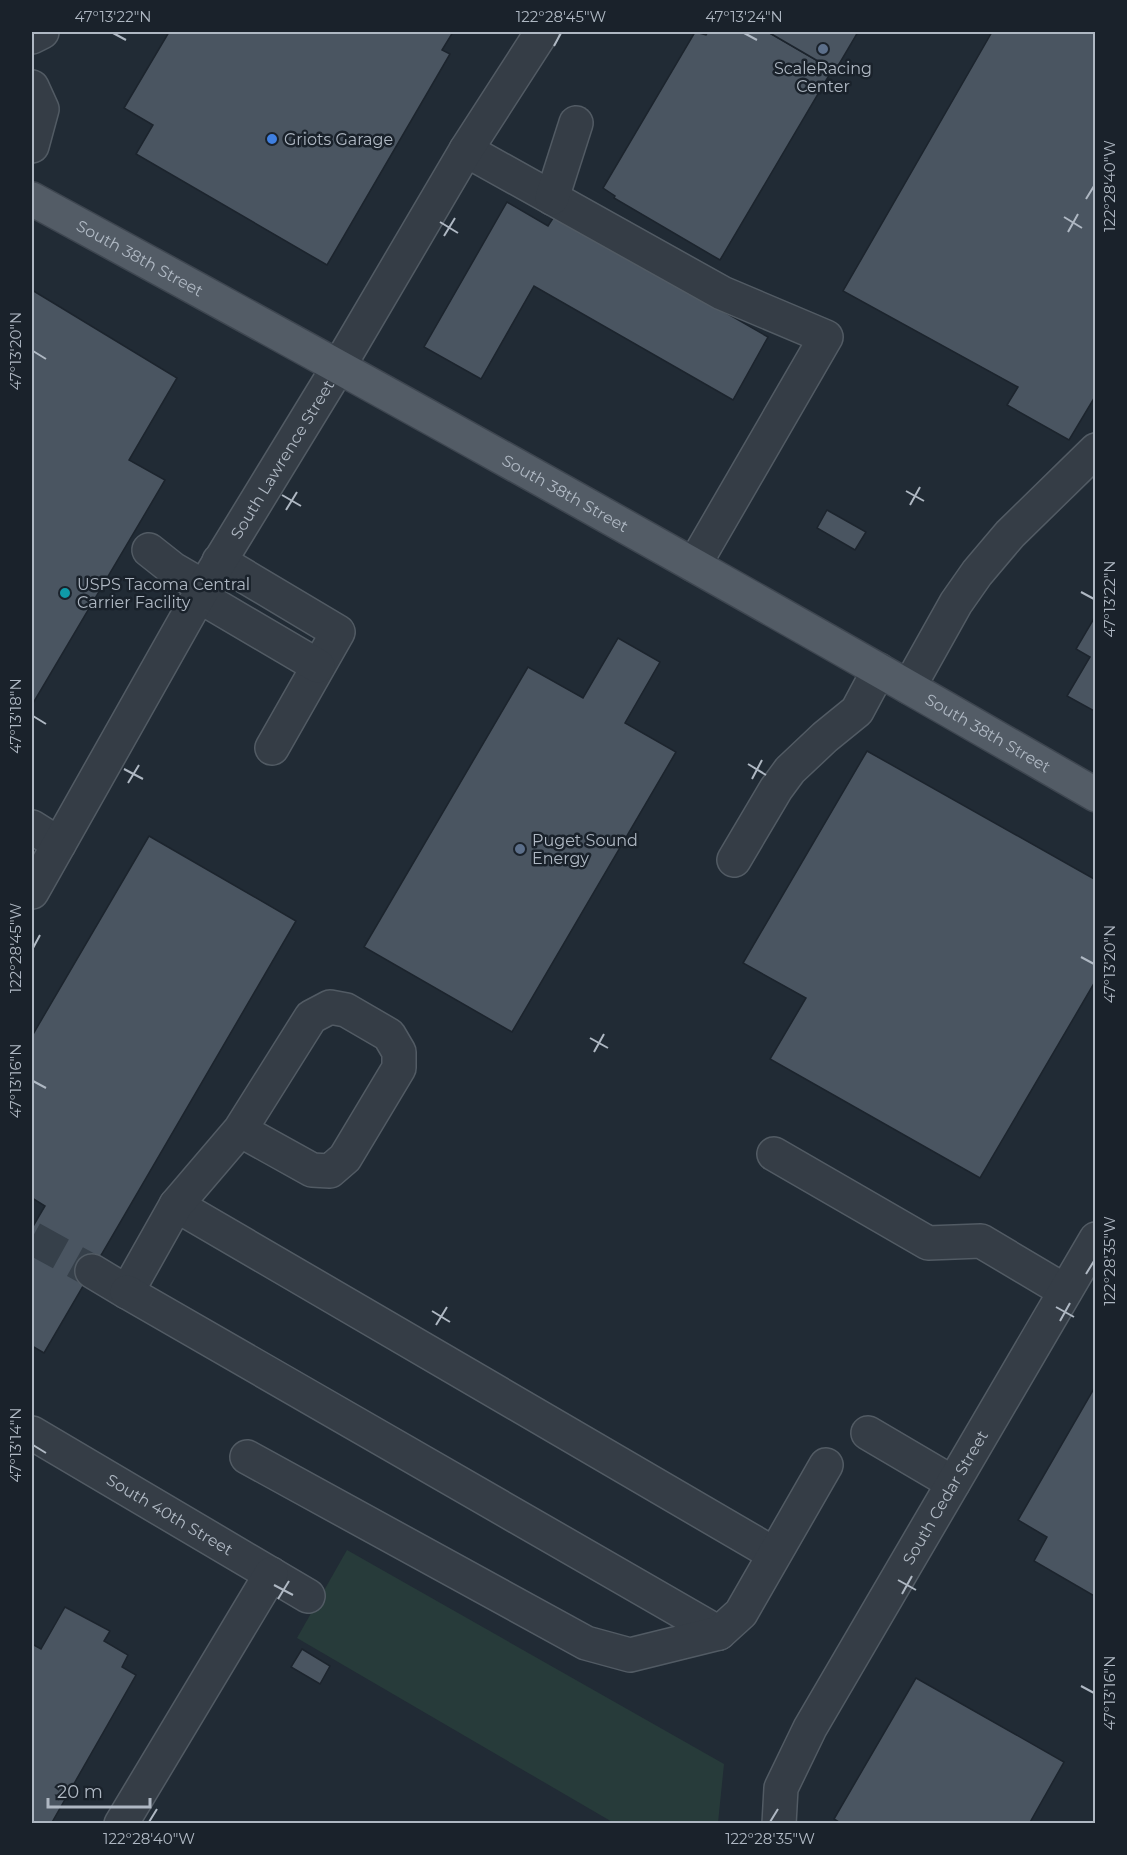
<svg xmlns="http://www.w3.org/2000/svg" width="1127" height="1855" viewBox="0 0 1127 1855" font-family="Montserrat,sans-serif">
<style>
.green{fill:#273b3a}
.building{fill:#4a5561;stroke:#1c242d;stroke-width:1.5}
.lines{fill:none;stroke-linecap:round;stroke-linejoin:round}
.minor-tunnel{stroke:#36404a;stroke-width:33;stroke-dasharray:33 16;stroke-linecap:butt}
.minor-casing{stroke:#525b64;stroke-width:36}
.major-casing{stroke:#3e4650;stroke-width:36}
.minor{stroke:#353d46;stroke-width:33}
.major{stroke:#535c66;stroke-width:33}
.ticks{fill:none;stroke:#afb8c3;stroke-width:2}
.service-dot{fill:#5c6f8a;stroke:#1a222b;stroke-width:2}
.shop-dot{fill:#3f7fe0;stroke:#1a222b;stroke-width:2}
.culture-dot{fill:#0f9aa8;stroke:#1a222b;stroke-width:2}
.labels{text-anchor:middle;stroke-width:5;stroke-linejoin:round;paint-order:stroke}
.poi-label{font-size:16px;fill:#afb8c3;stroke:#1a222b;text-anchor:start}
.street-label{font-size:16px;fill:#afb8c3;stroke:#1a222b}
.neatline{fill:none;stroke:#afb8c3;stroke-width:2}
.ticks-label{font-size:15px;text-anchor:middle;fill:#afb8c3}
</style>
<rect width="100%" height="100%" fill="#212b35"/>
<!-- green -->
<polygon class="green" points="347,1550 724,1764 718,1823 614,1823 297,1638"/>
<!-- building -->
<g class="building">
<polygon points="169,32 453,32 442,50 450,54 327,265 136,154 153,125 124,108"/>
<polygon points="695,32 706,35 708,32 768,32 828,67 827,69 831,72 720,260 614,198 615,196 603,188"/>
<polygon points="768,32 858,32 835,71"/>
<polygon points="992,32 1096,32 1096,395 1069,440 1007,405 1018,387 843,291"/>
<polygon points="507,202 548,226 555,215 768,337 733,400 534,286 481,379 424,347"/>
<polygon points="32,290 177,378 129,460 165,480 32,705"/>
<polygon points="827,510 866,532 855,550 817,528"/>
<polygon points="1096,615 1096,712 1067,696 1090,657 1076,649"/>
<polygon points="618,638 660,662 625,723 676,752 512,1032 364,947 528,667 583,698"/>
<polygon points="867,751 1096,880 1096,980 980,1178 770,1059 806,998 743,963"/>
<polygon points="149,836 296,921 44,1353 32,1346 32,1228 45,1206 32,1198 32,1036"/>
<polygon points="1096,1385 1096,1597 1034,1561 1047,1537 1018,1520"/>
<polygon points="65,1607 110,1631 104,1641 128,1655 122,1667 136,1675 51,1824 32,1824 32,1644 41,1649"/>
<polygon points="302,1649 330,1666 320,1684 291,1667"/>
<polygon points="916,1678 1064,1762 1029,1824 842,1824 834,1819"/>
</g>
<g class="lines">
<!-- minor-tunnel -->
<polyline class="minor-tunnel" points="32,1238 92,1271"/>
<!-- minor casing -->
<g class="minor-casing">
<g id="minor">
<polyline points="32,37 42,32"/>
<polyline points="32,87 42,109 32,146"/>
<polyline points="466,150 722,293 826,337 694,565"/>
<polyline points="552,198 576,123"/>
<polyline points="149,550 173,569 204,587"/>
<polyline points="219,561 338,632 272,748"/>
<polyline points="199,596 318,666"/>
<polyline points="909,687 956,603 977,573 1010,534 1096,450"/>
<polyline points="32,827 59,844"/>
<polyline points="734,860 776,789 790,770 825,737 857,711 879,670"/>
<path id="s1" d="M32 892 204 587 339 366 466 150 542 32"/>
<polyline points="774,1154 928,1243 981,1241 1065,1291"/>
<polyline points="176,1205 774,1554"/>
<polyline points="92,1271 127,1292 176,1205 240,1130 311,1017 330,1007 346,1010 389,1035 399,1052 399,1068 345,1158 330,1171 312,1170 240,1130"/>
<polyline points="127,1292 719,1633"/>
<path id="s2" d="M32 1433 308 1596"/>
<polyline points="868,1433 953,1483"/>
<polyline points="247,1457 586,1643 630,1655 719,1633 741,1613 826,1465"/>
<polyline points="121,1824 271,1574"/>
<path id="s3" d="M779 1824 781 1788 810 1728 1096 1239"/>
</g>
</g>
<!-- major casing -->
<g class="major-casing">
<g id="major">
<path id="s4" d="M32 199C389 393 744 591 1096 795"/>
</g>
</g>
<!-- minor -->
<use href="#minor" class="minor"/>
<!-- major -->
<use href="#major" class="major"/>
</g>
<!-- ticks -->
<path class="ticks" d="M113 33 126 40M744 33 757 40M554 46 561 33M1086 199 1094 186M1064 217 1082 228M440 222 458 233M1068 232 1078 214M444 236 455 218M33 351 46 359M906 491 924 501M282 495 301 506M910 505 920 487M286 510 297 492M1081 592 1094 599M33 716 46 724M748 764 766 775M124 769 143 779M752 779 762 760M128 783 139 765M33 948 40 935M1081 957 1094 964M590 1038 608 1048M594 1052 604 1034M33 1081 46 1088M1086 1274 1094 1261M1056 1307 1074 1317M432 1311 450 1322M1060 1321 1070 1303M436 1325 447 1307M33 1445 46 1453M898 1580 916 1590M274 1585 293 1595M902 1594 912 1576M278 1599 289 1581M1081 1686 1094 1693M149 1822 157 1809M770 1822 778 1809"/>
<!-- markers -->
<g class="service-dot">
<circle cx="823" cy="49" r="6"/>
<circle cx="520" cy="849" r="6"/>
</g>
<circle class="shop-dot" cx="272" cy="139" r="6"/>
<circle class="culture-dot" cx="65" cy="593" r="6"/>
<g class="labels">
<!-- poi labels -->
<g class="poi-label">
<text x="823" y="74" text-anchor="middle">ScaleRacing<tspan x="823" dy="18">Center</tspan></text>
<text x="284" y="145">Griots Garage</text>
<text x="77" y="590">USPS Tacoma Central<tspan x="77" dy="18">Carrier Facility</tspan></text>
<text x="532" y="846">Puget Sound<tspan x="532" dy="18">Energy</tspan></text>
</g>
<!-- street labels -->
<g class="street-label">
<text dy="6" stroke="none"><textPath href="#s4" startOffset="123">South 38th Street</textPath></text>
<text dy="6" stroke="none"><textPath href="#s1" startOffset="500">South Lawrence Street</textPath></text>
<text dy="6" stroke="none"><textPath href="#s4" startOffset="609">South 38th Street</textPath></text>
<text dy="6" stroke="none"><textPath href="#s4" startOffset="1095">South 38th Street</textPath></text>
<text dy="6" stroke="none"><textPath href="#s3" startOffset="370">South Cedar Street</textPath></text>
<text dy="6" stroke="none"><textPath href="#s2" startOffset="160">South 40th Street</textPath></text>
</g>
</g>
<!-- border -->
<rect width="1127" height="1855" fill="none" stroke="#1a222b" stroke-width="66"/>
<!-- scale -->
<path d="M48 1798v9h102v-9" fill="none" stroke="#afb8c3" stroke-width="3"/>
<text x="57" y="1798" font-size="18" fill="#afb8c3" stroke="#1a222b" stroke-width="4.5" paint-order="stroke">20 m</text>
<rect x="33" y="33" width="1061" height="1789" class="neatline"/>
<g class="ticks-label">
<text x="113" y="22">47°13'22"N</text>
<text x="561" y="22">122°28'45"W</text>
<text x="744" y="22">47°13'24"N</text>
<text transform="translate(1110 186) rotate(-90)" y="5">122°28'40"W</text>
<text transform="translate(16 351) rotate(-90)" y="5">47°13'20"N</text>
<text transform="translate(1110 599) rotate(-90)" y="5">47°13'22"N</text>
<text transform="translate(16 716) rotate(-90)" y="5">47°13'18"N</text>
<text transform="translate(16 948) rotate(-90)" y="5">122°28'45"W</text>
<text transform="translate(1110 964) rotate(-90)" y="5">47°13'20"N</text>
<text transform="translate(16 1081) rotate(-90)" y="5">47°13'16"N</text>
<text transform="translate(1110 1261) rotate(-90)" y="5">122°28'35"W</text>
<text transform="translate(16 1445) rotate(-90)" y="5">47°13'14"N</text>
<text transform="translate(1110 1693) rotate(-90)" y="5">47°13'16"N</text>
<text x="149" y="1844">122°28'40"W</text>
<text x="770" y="1844">122°28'35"W</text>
</g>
</svg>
